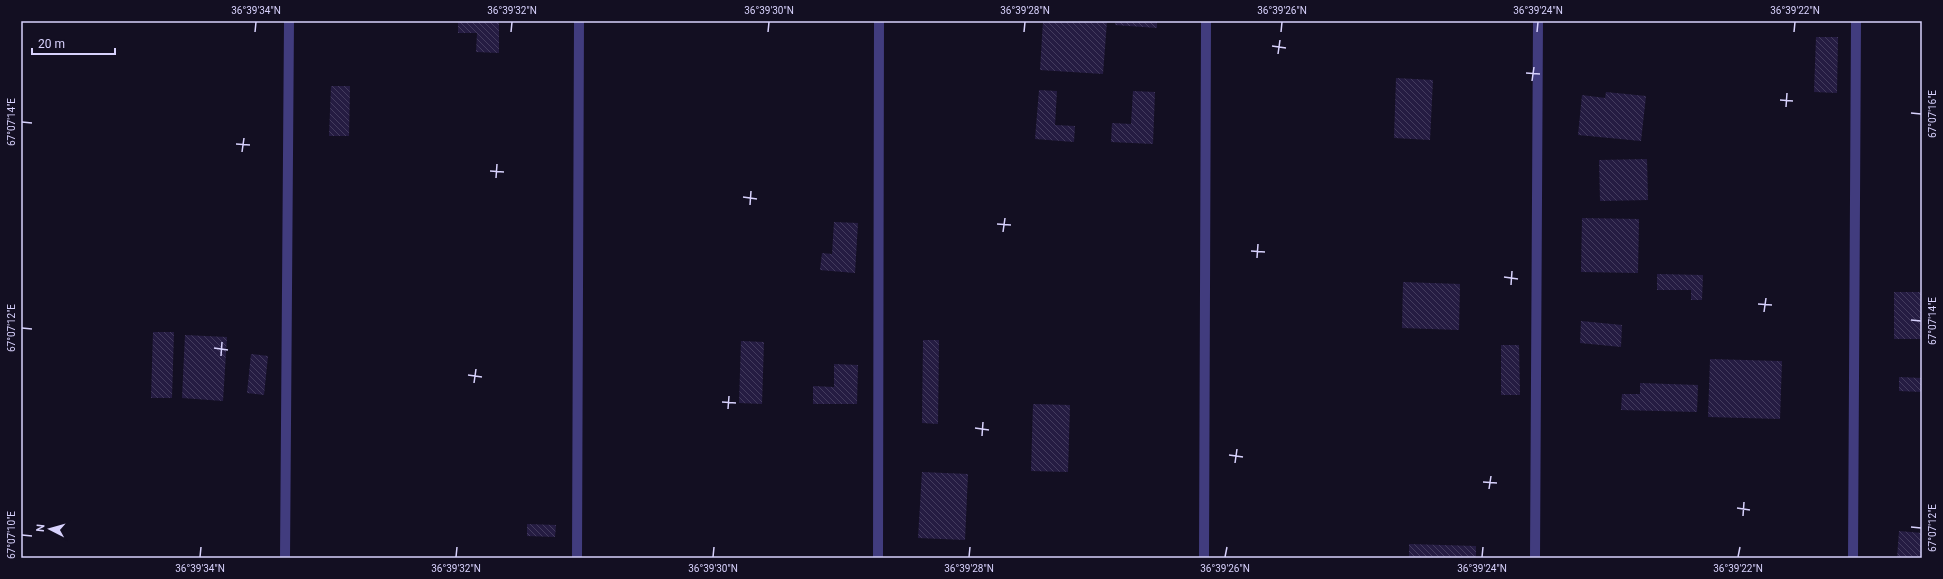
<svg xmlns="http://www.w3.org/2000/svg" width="1943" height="579" viewBox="0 0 1943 579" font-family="Roboto,sans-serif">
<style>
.building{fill:url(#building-back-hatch)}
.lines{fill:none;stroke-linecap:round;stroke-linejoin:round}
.minor{stroke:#413c7e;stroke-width:10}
.ticks{fill:none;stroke:#d8d2fd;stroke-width:1.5}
.neatline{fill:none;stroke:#d8d2fd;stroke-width:1.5}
.ticks-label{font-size:10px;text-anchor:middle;fill:#d8d2fd}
</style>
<defs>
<pattern id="building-back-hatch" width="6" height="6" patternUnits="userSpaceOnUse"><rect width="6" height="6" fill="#251c42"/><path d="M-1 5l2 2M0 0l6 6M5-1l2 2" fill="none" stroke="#443c5e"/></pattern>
</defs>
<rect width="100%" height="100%" fill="#130f22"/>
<!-- building -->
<g class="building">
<polygon points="458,21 499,21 499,53 476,52 477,33 458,33"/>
<polygon points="1043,21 1107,21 1103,74 1040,70"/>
<polygon points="1116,21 1157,21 1157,28 1115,25"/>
<polygon points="1816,37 1838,37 1837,93 1814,92"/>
<polygon points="1396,78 1433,80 1430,140 1394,138"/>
<polygon points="331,86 350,86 349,136 329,136"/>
<polygon points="1039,90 1057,91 1055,125 1075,126 1074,142 1035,139"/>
<polygon points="1133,91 1155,92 1153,144 1111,142 1112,123 1131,124"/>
<polygon points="1606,92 1646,96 1641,141 1578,135 1582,95 1605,98"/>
<polygon points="1647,159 1648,200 1600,201 1599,160"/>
<polygon points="1582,218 1639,219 1638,273 1581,272"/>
<polygon points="834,222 858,223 855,273 820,270 822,253 832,254"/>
<polygon points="1657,274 1703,275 1702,300 1691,300 1691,290 1657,290"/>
<polygon points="1403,282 1460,284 1459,330 1402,328"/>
<rect x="1894" y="292" width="28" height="47"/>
<polygon points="1581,321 1622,325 1621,347 1580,343"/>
<polygon points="153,332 174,332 172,398 151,398"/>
<polygon points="185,335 227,337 223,401 182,398"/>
<polygon points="923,340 939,340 938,424 922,423"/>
<polygon points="741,341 764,342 762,404 739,403"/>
<polygon points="1501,345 1519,345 1520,395 1501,395"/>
<polygon points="251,354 268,356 264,395 247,393"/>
<polygon points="1710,359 1782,361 1780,419 1708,417"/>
<polygon points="834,364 858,365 857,404 813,404 813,386 834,387"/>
<polygon points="1899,377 1922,378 1922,392 1899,391"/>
<polygon points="1640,383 1698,385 1697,412 1621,410 1622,394 1640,394"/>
<polygon points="1033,404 1070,405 1068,472 1031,471"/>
<polygon points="922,472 968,474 965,540 918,538"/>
<polygon points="527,524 556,525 555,537 527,536"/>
<polygon points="1899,531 1922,533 1922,558 1897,558"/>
<polygon points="1409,544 1476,546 1476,558 1409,558"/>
</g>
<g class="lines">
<!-- minor -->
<g class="minor">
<polyline points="285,558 289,21"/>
<polyline points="577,558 579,21"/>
<polyline points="878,558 879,21"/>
<polyline points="1204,558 1206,21"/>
<polyline points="1535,558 1538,21"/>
<polyline points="1853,558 1856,21"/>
</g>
</g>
<!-- ticks -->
<path class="ticks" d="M255 32 256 22M511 32 512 22M768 32 769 22M1024 32 1025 22M1281 32 1282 22M1537 32 1538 22M1794 32 1795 22M1272 46 1286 48M1278 54 1280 40M1526 73 1540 74M1532 81 1534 67M1780 100 1793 101M1786 107 1787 93M1911 113 1921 114M22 122 32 123M236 144 250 145M242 152 244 138M490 171 504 172M496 178 497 164M743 197 757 199M750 205 751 191M997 224 1011 225M1003 232 1005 218M1251 251 1265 252M1257 258 1258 244M1504 277 1518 279M1511 285 1512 271M1758 304 1772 305M1764 312 1766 298M1911 320 1921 321M22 328 32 329M214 348 228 350M221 356 222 342M468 375 482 377M474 383 476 369M722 402 736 403M728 409 729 396M975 428 989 430M982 436 983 422M1229 455 1243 457M1235 463 1237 449M1483 482 1497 483M1489 489 1491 476M1737 508 1750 510M1743 516 1744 502M1911 527 1921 528M22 535 32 536M200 557 201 547M456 557 457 547M713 557 714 547M969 557 970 547M1225 557 1227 547M1482 557 1483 547M1738 557 1740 547"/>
<!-- border -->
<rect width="1943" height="579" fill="none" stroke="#130f22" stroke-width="44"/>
<!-- north arrow -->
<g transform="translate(50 529) rotate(276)" stroke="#130f22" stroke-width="3" paint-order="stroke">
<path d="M0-3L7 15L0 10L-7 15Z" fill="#d8d2fd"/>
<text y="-6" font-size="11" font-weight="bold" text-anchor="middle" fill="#d8d2fd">N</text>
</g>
<!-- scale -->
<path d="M32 48v6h83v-6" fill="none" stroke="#d8d2fd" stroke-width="2"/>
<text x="38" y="48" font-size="12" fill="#d8d2fd" stroke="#130f22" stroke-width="3" paint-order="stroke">20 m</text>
<rect x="22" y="22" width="1899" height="535" class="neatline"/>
<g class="ticks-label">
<text x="256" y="14">36°39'34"N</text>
<text x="512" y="14">36°39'32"N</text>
<text x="769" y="14">36°39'30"N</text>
<text x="1025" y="14">36°39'28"N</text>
<text x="1282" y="14">36°39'26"N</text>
<text x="1538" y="14">36°39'24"N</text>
<text x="1795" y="14">36°39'22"N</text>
<text transform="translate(1932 114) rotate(-90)" y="4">67°07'16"E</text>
<text transform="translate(11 122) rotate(-90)" y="4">67°07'14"E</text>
<text transform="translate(1932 321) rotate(-90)" y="4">67°07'14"E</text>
<text transform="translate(11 328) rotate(-90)" y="4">67°07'12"E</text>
<text transform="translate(1932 528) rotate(-90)" y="4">67°07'12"E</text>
<text transform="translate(11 535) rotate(-90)" y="4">67°07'10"E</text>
<text x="200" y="572">36°39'34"N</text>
<text x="456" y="572">36°39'32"N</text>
<text x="713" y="572">36°39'30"N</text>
<text x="969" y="572">36°39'28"N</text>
<text x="1225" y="572">36°39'26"N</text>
<text x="1482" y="572">36°39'24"N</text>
<text x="1738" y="572">36°39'22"N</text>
</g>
</svg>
